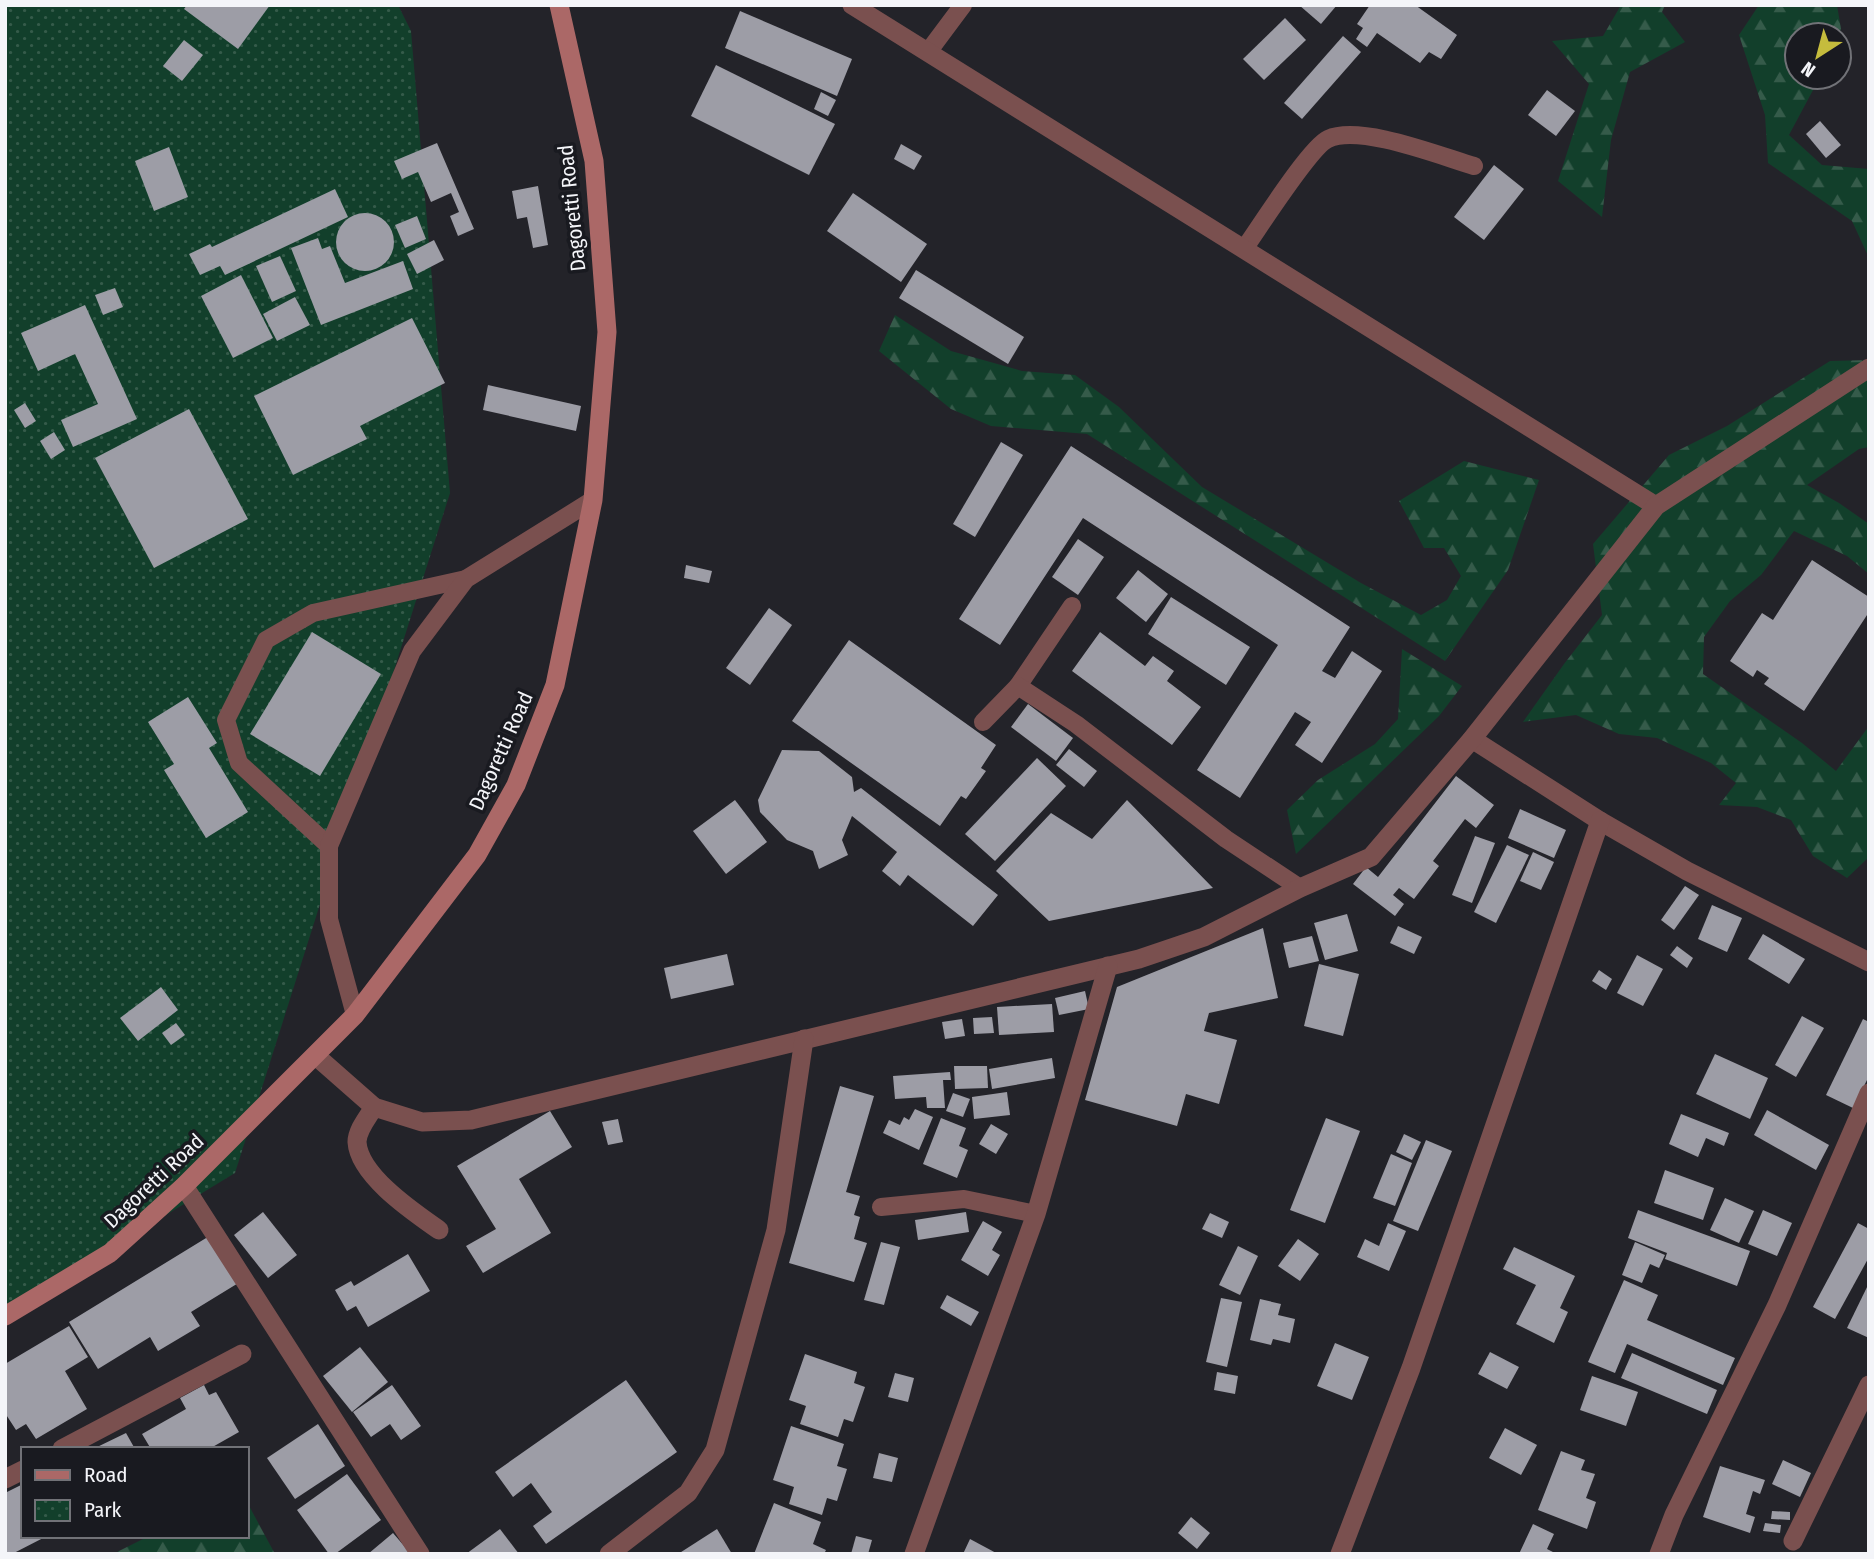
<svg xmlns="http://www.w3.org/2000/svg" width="1874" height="1559" viewBox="0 0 1874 1559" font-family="'Fira Sans Condensed',sans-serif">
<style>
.forest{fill:url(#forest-firs)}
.park{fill:url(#park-dots)}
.building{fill:#9d9da6}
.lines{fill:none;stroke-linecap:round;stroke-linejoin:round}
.service{stroke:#7a504f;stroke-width:18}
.minor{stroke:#7a504f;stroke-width:19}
.secondary{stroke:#ab6867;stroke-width:19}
.labels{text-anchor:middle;stroke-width:7;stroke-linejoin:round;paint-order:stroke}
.street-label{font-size:21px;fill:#f4f5f9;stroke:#191a20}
</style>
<defs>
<pattern id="forest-firs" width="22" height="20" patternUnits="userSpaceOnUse" patternTransform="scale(1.75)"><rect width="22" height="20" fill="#123f2b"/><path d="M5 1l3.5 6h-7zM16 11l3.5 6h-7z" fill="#355b4a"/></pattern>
<pattern id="park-dots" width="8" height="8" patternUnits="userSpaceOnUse" patternTransform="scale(1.75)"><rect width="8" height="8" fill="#123f2b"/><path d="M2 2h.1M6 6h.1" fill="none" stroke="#355b4a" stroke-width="1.8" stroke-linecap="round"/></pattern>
</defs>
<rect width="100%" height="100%" fill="#232329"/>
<!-- forest -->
<g class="forest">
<polygon points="1621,5 1665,5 1662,12 1685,42 1630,72 1611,140 1602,217 1558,181 1589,84 1552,41 1603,36"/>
<polygon points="1759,5 1837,5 1841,29 1838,35 1797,35 1797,77 1820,77 1789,135 1822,165 1869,169 1869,258 1852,221 1768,163 1765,115 1739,35"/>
<polygon points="895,315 951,351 1022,371 1075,375 1119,407 1202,487 1361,583 1421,615 1447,600 1461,576 1444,548 1424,548 1399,501 1464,461 1539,480 1508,570 1445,661 1087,434 991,426 951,409 879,351"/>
<polygon points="1869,360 1869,447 1859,449 1807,485 1839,503 1869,524 1869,574 1847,556 1794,531 1761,575 1730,601 1704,637 1703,674 1802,743 1836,771 1869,726 1869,857 1847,878 1813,856 1791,820 1757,807 1719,805 1736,783 1711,763 1657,738 1619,734 1576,715 1523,722 1564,664 1602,615 1593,544 1669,455 1727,426 1830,361"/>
<polygon points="1402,649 1462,686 1439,716 1296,854 1287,810 1318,780 1375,744 1398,719"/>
<polygon points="247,1502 275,1554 113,1554 149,1536 247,1536"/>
</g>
<!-- park -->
<polygon class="park" points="5,5 398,5 411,31 450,493 235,1173 5,1313"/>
<!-- building -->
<g class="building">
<polygon points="187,5 270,5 238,49 184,9"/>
<polygon points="1299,5 1337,5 1321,24"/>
<polygon points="1370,5 1415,5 1457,35 1441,59 1429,52 1420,63 1377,33 1367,47 1356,39 1363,28 1357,24"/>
<polygon points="740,11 852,59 837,96 725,48"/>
<polygon points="1285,18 1306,40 1264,80 1243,59"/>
<polygon points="1343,36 1361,52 1302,119 1284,103"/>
<polygon points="184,40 203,55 182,81 163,66"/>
<polygon points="716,65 835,124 809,175 691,116"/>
<polygon points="1547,90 1575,111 1556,136 1528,115"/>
<polygon points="821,92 836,100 828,116 814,109"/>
<polygon points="1820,121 1841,145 1826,158 1806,134"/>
<polygon points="437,143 474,229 458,236 450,216 459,212 451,193 431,202 418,172 402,179 394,161"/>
<polygon points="901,144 922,156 914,170 894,159"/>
<polygon points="169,147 188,197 154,211 135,161"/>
<polygon points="1494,165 1524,189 1484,240 1454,217"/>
<polygon points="538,186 548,245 533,248 527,217 517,219 512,191"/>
<polygon points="335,189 348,217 225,275 220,266 200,275 189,254 210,244 212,247"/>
<polygon points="853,193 927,244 901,282 827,231"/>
<circle cx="365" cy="242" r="29"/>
<polygon points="417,216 426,239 405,248 395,225"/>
<polygon points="318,238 322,249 330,246 345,283 403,261 413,289 321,325 291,248"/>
<polygon points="434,240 444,260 417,274 407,254"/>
<polygon points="280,256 296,291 272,302 256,266"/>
<polygon points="916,270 1024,337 1008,364 899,298"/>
<polygon points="241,275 273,338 233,358 201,296"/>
<polygon points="115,288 123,307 103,315 95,295"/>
<polygon points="295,297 310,325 277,341 263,314"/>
<polygon points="85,305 137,419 73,447 61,420 98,404 75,354 38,371 21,333"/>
<polygon points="412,318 445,383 360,426 367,439 293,475 254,396"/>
<polygon points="488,385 581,406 576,431 483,410"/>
<polygon points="25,403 36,421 25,428 14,410"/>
<polygon points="189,409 248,519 154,568 95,458"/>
<polygon points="54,432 65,450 51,459 40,441"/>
<polygon points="1001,442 1023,455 975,537 953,524"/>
<polygon points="1071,446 1350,627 1322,671 1335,678 1352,651 1382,671 1322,763 1295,745 1311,722 1295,712 1240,798 1197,770 1278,645 1083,518 1000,645 959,619"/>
<polygon points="1078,539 1104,557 1078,595 1052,577"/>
<polygon points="1812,560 1869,597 1869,612 1804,711 1764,684 1769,678 1757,670 1753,677 1730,661 1762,613 1773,620"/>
<polygon points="686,565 712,571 709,583 684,578"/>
<polygon points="1138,570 1168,594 1146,622 1116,598"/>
<polygon points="1171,597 1250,647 1226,685 1148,634"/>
<polygon points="769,608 792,625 750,685 726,668"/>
<polygon points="312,632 381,674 320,776 250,734"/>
<polygon points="1100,632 1145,666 1153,656 1174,671 1167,681 1201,707 1172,745 1072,671"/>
<polygon points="849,640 996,745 981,768 986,771 966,799 961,796 940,826 792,721"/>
<polygon points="188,697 217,743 209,748 248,812 206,838 164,770 174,764 148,722"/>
<polygon points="1028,704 1073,738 1056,761 1011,727"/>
<polygon points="1069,749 1097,771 1084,787 1056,765"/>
<polygon points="782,750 819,751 852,777 854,792 861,788 998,895 973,926 908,875 900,886 882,871 897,852 852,816 842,840 848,855 819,869 813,851 787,840 760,812 758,800"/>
<polygon points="1037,758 1066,786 995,861 965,834"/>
<polygon points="1456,776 1494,805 1476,828 1465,819 1433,861 1439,866 1414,899 1399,888 1393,895 1404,904 1395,916 1353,884 1366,867 1378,877"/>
<polygon points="735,800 767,842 726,874 693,831"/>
<polygon points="1127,800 1213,888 1049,921 996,871 1051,813 1092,839"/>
<polygon points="1520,809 1566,830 1554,858 1508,838"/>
<polygon points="1475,836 1495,843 1472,903 1452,895"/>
<polygon points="1507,845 1529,855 1496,923 1474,912"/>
<polygon points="1533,852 1554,862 1541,890 1520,881"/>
<polygon points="1685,886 1699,895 1674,930 1661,920"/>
<polygon points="1712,905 1742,918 1727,952 1698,939"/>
<polygon points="1347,914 1358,951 1325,960 1314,923"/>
<polygon points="1398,926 1422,937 1414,954 1390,943"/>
<polygon points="1263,928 1278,998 1209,1013 1204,1031 1237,1040 1219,1104 1186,1094 1177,1126 1085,1100 1117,987"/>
<polygon points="1763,934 1805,959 1789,984 1748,959"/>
<polygon points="1312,936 1319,961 1289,968 1283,943"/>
<polygon points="1677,946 1693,958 1687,968 1670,955"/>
<polygon points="727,954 734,985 671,999 664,968"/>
<polygon points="1637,955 1663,969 1643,1006 1617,993"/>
<polygon points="1319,964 1359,974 1343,1036 1304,1026"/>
<polygon points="1599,970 1612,979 1606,990 1592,981"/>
<polygon points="161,987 178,1010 138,1041 120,1018"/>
<polygon points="1085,991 1089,1009 1059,1015 1055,998"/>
<polygon points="1052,1004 1054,1032 999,1035 997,1007"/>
<polygon points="1802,1016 1824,1028 1796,1077 1775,1065"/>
<polygon points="992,1017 994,1033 974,1034 973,1018"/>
<polygon points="962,1019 965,1036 945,1039 942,1022"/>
<polygon points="1863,1019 1869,1022 1869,1076 1853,1108 1826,1095"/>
<polygon points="176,1023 185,1035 171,1045 162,1033"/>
<polygon points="1715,1054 1768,1078 1750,1119 1696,1094"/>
<polygon points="1052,1058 1055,1078 992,1089 989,1069"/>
<polygon points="954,1066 987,1066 988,1088 955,1089"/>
<polygon points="950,1072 951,1080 943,1080 945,1108 927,1108 926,1097 895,1099 893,1076"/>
<polygon points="840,1086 874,1096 846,1192 860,1196 854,1215 860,1217 854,1239 867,1243 854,1282 789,1263"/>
<polygon points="1007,1092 1010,1115 974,1119 972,1097"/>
<polygon points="953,1093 970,1099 963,1117 946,1111"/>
<polygon points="915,1109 933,1117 919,1150 883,1133 889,1120 900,1125 904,1117 909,1120"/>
<polygon points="1767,1110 1829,1145 1816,1170 1754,1135"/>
<polygon points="550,1111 572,1147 519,1179 551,1233 483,1273 466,1246 496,1229 457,1166"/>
<polygon points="1681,1114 1729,1133 1724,1146 1706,1138 1698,1157 1669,1144"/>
<polygon points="941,1118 966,1128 959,1146 968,1150 957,1178 923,1164"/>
<polygon points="1326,1118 1360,1131 1325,1223 1290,1210"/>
<polygon points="618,1119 623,1142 608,1145 602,1122"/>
<polygon points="991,1124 1008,1134 996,1154 979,1144"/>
<polygon points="1404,1134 1421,1142 1412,1160 1396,1152"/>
<polygon points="1426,1140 1452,1151 1418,1231 1393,1221"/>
<polygon points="1391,1154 1412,1163 1395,1206 1373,1198"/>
<polygon points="1665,1170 1714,1188 1703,1220 1654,1203"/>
<polygon points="1725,1198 1754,1211 1739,1243 1710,1230"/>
<polygon points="1638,1210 1750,1251 1737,1286 1665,1259 1667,1253 1628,1238"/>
<polygon points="1763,1210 1792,1223 1777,1256 1748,1244"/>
<polygon points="263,1212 297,1255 268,1278 234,1235"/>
<polygon points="966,1212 969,1232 918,1240 915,1220"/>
<polygon points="1210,1213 1229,1222 1222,1238 1202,1229"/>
<polygon points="983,1221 1002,1232 992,1250 1000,1255 988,1276 961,1260"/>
<polygon points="1388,1223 1406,1231 1389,1271 1357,1257 1365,1239 1379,1246"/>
<polygon points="1858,1223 1869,1229 1869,1257 1835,1319 1813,1307"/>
<polygon points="211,1235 240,1282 191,1312 200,1326 158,1351 150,1337 98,1369 69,1322"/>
<polygon points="1298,1239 1319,1254 1300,1281 1278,1266"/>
<polygon points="881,1242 900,1247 884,1305 864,1300"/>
<polygon points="1635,1242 1665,1255 1659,1268 1650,1264 1642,1283 1622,1275"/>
<polygon points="1238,1246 1258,1256 1240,1295 1219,1285"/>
<polygon points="1514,1247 1575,1276 1560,1308 1568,1312 1554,1343 1516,1324 1536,1285 1503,1269"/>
<polygon points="408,1254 430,1291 368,1327 356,1306 347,1311 335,1290 351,1281 354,1286"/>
<polygon points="1624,1280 1658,1295 1647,1320 1735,1358 1723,1385 1627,1344 1615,1373 1588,1362"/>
<polygon points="1869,1283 1869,1338 1847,1328"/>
<polygon points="947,1295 979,1312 971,1326 940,1308"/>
<polygon points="1221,1298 1242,1302 1227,1367 1206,1362"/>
<polygon points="1260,1299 1281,1304 1278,1315 1295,1319 1290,1343 1273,1339 1271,1345 1250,1340"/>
<polygon points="69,1326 88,1357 65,1371 87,1409 36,1439 26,1424 16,1430 5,1413 5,1364"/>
<polygon points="1335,1343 1369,1357 1352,1400 1317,1386"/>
<polygon points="360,1347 388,1382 352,1412 323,1376"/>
<polygon points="1490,1352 1519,1367 1507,1389 1478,1374"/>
<polygon points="1632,1353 1717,1390 1707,1414 1621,1378"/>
<polygon points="805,1354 857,1372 854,1383 865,1387 853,1422 844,1419 838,1437 800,1424 806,1406 789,1400"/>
<polygon points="1217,1372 1238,1376 1235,1394 1214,1390"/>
<polygon points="895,1373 914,1378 908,1402 888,1397"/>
<polygon points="1592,1376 1638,1392 1626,1426 1580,1410"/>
<polygon points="626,1380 677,1452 546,1544 533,1526 552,1512 531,1483 513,1497 495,1472"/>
<polygon points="204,1385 209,1395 216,1392 239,1432 209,1449 151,1449 142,1434 186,1409 180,1398"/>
<polygon points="392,1385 421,1426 401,1440 390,1424 371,1437 353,1412"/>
<polygon points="318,1424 345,1466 295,1499 267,1458"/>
<polygon points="791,1426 844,1444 837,1466 847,1469 837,1501 827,1498 822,1515 789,1504 794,1487 773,1480"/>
<polygon points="1505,1428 1537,1445 1521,1475 1489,1458"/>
<polygon points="126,1433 135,1449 93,1449"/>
<polygon points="1561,1451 1585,1460 1581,1470 1595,1474 1586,1498 1596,1502 1587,1529 1538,1510"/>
<polygon points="879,1453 898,1458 892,1482 873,1478"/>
<polygon points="1783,1460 1811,1473 1800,1497 1772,1484"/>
<polygon points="1720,1466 1765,1480 1760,1494 1753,1491 1746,1514 1755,1517 1750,1533 1703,1517"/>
<polygon points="347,1474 381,1520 335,1554 329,1554 297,1510"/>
<polygon points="23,1484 23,1536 47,1536 12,1554 5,1554 5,1493"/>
<polygon points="774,1503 821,1522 813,1544 826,1550 824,1554 754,1554"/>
<polygon points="1772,1511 1790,1512 1790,1520 1771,1519"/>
<polygon points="1191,1517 1210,1533 1197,1549 1178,1533"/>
<polygon points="1765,1523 1781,1525 1780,1533 1763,1531"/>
<polygon points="1533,1524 1554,1534 1547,1549 1557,1554 1519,1554"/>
<polygon points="500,1529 519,1554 466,1554"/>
<polygon points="717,1529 732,1554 678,1554"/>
<polygon points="393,1533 411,1554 368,1554"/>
<polygon points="856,1536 872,1540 868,1554 851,1554"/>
<polygon points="970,1539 998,1554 963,1554"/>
</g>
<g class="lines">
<!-- service -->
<g class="service">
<polyline points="928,52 963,5"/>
<path d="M1244 249C1259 228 1310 147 1328 139 1360 124 1440 156 1474 166"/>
<polyline points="1018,686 1072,606"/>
<polyline points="983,722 1018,686 1076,724 1226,839 1300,888"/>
<polyline points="329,846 239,763 226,720 266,640 313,613 466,579"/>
<polyline points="355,1015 329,919 329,846 412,651 466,579 593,500"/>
<polyline points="881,1207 964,1199 1036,1214"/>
</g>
<!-- minor -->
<g class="minor">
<polyline points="852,5 1656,506"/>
<polyline points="1472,739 1600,821 1687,871 1869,962"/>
<polyline points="316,1056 374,1107 422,1122 471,1120 1139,959 1204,937 1300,888 1371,857 1472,739 1656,506 1869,368"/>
<path d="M374 1107C368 1117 357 1130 357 1142 359 1176 415 1213 439 1230"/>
<polyline points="184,1186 420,1554"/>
<polyline points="62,1449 242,1354"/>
<polyline points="5,1479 23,1470"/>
<polyline points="1793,1541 1869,1385"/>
<polyline points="609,1554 688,1493 715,1450 776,1230 804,1039"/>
<polyline points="914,1554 1036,1214 1108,966"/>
<polyline points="1340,1554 1411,1368 1600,821"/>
<polyline points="1659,1554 1674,1515 1777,1305 1869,1093"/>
</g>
<!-- secondary -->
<polyline class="secondary" points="5,1316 110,1253 184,1186 355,1015 477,855 516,785 555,685 593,500 607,332 594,161 559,5"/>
</g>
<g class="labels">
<!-- street labels -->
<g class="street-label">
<text transform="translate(572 208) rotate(-96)" y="7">Dagoretti Road</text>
<text transform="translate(501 751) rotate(-66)" y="7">Dagoretti Road</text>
<text transform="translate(154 1181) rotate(-43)" y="7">Dagoretti Road</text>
</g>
</g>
<!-- border -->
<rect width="1874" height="1559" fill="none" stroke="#f4f5f9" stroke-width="14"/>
<!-- legend -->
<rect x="21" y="1447" width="228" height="91" fill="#191a20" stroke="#717277" stroke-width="2"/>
<rect x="35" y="1470" width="35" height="10" fill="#ab6867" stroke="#717277" stroke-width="2"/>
<text x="84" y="1482" font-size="21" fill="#f4f5f9">Road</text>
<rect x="35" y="1500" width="35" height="21" fill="url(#park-dots)" stroke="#717277" stroke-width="2"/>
<text x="84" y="1517" font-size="21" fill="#f4f5f9">Park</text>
<!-- north arrow -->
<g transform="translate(1818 56) rotate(216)"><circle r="33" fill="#191a20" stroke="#717277" stroke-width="2"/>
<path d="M0-5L12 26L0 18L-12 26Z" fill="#c5bc3d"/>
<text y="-10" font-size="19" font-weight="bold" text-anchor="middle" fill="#f4f5f9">N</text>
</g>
</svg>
